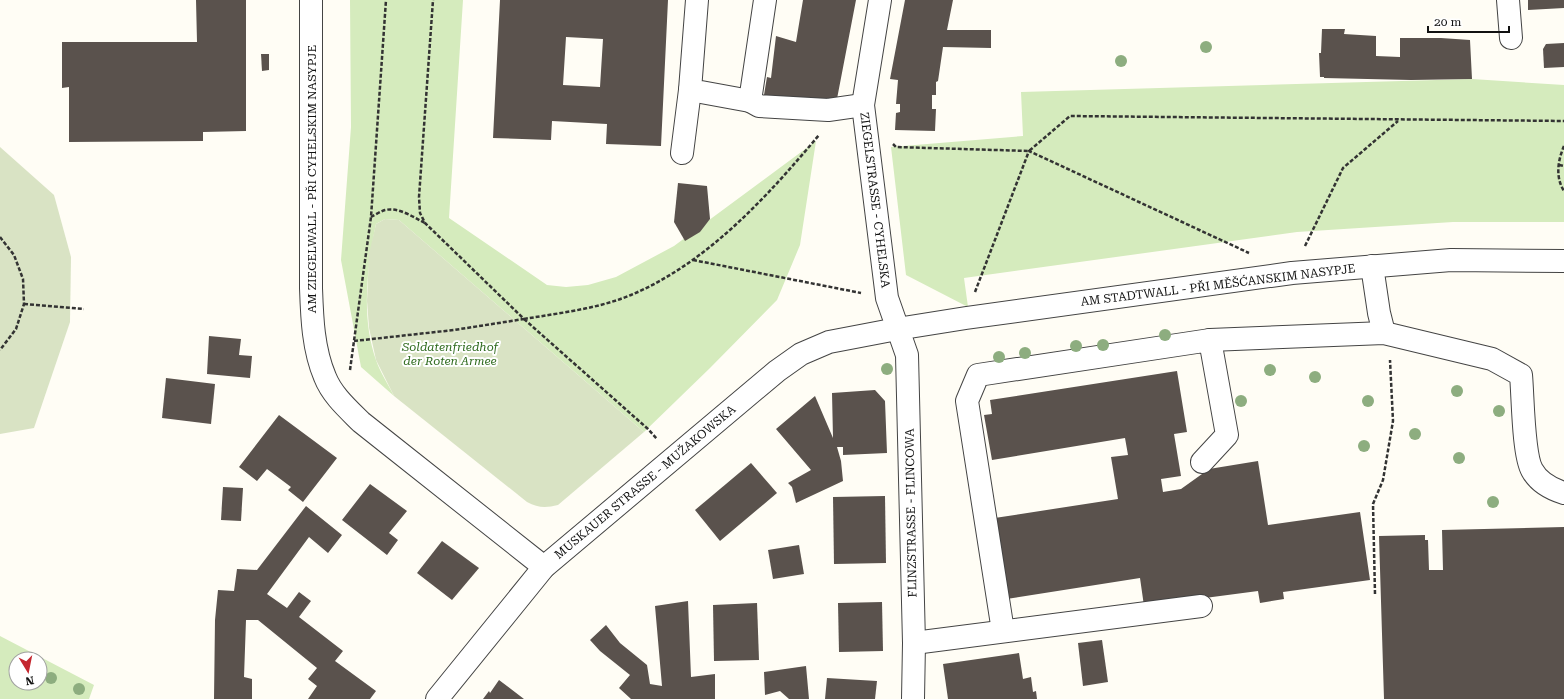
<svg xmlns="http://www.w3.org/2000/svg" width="1564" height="699" viewBox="0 0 1564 699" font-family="'Roboto Serif',serif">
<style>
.green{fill:#d5ebbd;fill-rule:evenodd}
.cemetery{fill:#d9e3c4}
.building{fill:#5a524d;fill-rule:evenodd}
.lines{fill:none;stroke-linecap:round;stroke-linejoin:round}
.minor-casing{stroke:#444;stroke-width:24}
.path{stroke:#333;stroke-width:2.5;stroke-dasharray:4 2;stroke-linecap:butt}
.minor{stroke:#fff;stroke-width:22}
.tree{fill:#8dad7f}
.labels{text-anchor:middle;stroke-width:4;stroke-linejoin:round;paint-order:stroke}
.street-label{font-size:12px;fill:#111;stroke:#fff}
.park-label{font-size:12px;font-style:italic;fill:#2f6b1f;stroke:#fff}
</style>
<rect width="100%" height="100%" fill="#fffdf5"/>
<!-- green -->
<g class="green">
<path d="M350 0H463L449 218 547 285 566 287 588 285 616 277 674 246 816 141 800 245 777 300 710 368 644 432 399 220 385 219 376 224C367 267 361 318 376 360 380 372 388 384 394 396L361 367 341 260 351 127Z"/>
<polygon points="1472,79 1564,85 1564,222 1453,222 1297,232 964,278 968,307 906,275 891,147 1023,136 1021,92"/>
<path d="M0 636 94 685 89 699H0ZM16 659H40V683H16Z"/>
</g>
<!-- cemetery -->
<g class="cemetery">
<polygon points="0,147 54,195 71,257 70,322 34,428 0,434"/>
<path d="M385 219 399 220 644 432 558 505C546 508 538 508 527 502L394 396 376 360 369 328 367 301 369 254 376 224Z"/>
</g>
<!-- building -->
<g class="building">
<polygon points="196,0 246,0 246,131 203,132 203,141 69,142 69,87 62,88 62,42 197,42"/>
<path d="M500 0H668L661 146 606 144 607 124 552 121 551 140 493 138ZM566 37 603 39 600 87 563 85Z"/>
<polygon points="803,0 856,0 836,104 764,95 767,77 771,78 776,36 796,42"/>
<polygon points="905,0 953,0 947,30 991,30 991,48 943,47 938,81 936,82 936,95 932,95 932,109 936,109 935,131 895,130 896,113 900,112 900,104 896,104 898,80 890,79"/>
<polygon points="1528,0 1564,0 1564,8 1528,10"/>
<polygon points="1322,29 1345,29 1344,34 1376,36 1376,56 1400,57 1400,38 1441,38 1470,40 1472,79 1411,80 1324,78 1324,77 1320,77 1319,53 1321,53"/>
<polygon points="1564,43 1564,67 1544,68 1543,49 1546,44"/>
<polygon points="261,54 269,54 269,70 262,71"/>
<polygon points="678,183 707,186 710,219 700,232 685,241 674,222"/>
<polygon points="209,336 241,339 239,355 252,356 250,378 207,374"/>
<polygon points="1177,371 1187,432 1174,434 1181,476 1161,479 1163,492 1181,489 1209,469 1258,461 1268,525 1360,512 1370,580 1283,592 1284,599 1260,603 1258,591 1144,606 1140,578 1000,600 988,519 1118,499 1111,457 1128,455 1125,438 992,460 984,415 992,414 990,400"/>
<polygon points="166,378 215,384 211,424 162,418"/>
<polygon points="875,390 885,401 887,453 843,455 843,447 837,447 841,461 843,481 796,503 792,487 788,483 811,470 776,429 815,396 833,438 832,393"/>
<polygon points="279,415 337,458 303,502 288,490 291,487 267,469 257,481 239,467"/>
<polygon points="751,463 777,493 720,541 695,510"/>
<polygon points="370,484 407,511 389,533 398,540 387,555 342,520"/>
<polygon points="223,487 243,488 241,521 221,520"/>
<polygon points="885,496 886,563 834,564 833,497"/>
<polygon points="306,506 342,535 328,553 309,537 267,594 287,608 299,592 311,601 299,617 343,651 335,661 376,691 370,699 308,699 317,686 308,679 317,668 258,620 246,620 244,677 252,679 252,699 214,699 215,620 218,590 234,591 237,569 257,570"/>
<polygon points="1564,527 1564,699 1384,699 1379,536 1425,535 1425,540 1428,540 1429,570 1443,570 1442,530"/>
<polygon points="442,541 479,568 452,600 417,573"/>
<polygon points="799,545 804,574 773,579 768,550"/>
<polygon points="688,601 691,677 715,674 715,699 631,699 619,688 630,675 600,651 590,640 606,625 620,643 647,665 650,684 662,686 655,606"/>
<polygon points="882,602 883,651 839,652 838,603"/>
<polygon points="757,603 759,660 714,661 713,605"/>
<polygon points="1102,640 1108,682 1083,686 1078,643"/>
<polygon points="1019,653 1023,679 1031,677 1033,692 1036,691 1037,699 948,699 943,664"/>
<polygon points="806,666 809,699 789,699 780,691 765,695 764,672"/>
<polygon points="827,678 877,681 875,699 825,699"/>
<polygon points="499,680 524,699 483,699 489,691 490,693"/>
</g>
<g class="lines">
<!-- minor casing -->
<g class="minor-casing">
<g id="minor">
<path d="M311 0V288C312 317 313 349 325 377 332 395 348 409 361 422L544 567"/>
<polyline points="697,0 690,90 750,101"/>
<polyline points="765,0 750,101 759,106 828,110 863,105"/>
<polyline points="880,0 863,105 887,298 907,355 914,643 913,699"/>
<polyline points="1508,0 1511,38"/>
<polyline points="682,153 690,90"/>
<polyline points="1372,266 1379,313 1384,333"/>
<path d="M1210 340 1384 333 1492 359 1521 375C1523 396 1523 454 1532 470 1539 483 1551 489 1564 493"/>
<polyline points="1003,631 967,401 978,375 1210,340 1227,435 1202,462"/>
<polyline points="914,643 1201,606"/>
<polyline points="437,699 544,567 777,371 801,354 829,342 897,329 966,318 1292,273 1451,260 1564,261"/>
</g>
</g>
<!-- path -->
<g class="path">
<polyline points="893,144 896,147 1029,151 1070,116 1564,121"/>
<path d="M1564 146C1558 160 1555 177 1564 191"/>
<polyline points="1559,165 1564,166"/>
<path d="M371 217C375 215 381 211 385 210 399 207 413 217 425 223"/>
<polyline points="0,237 14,255 23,279 24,304 16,329 0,350"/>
<polyline points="1305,246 1343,168 1398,121"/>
<polyline points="693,260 861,293"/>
<polyline points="975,292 1029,151 1249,253"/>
<polyline points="24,304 84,309"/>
<path d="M524 319C559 313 597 309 631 295 707 263 767 197 819 135"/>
<polyline points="524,319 648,429 657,439"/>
<polyline points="354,341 454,330 524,319 425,223 420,213 419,197 433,0"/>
<polyline points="350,370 371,217 386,0"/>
<polyline points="1375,594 1373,504 1383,480 1393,421 1390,360"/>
</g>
<!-- minor -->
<use href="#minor" class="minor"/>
</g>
<!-- trees -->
<g class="tree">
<circle cx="1206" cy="47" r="6"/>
<circle cx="1121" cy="61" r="6"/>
<circle cx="1165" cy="335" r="6"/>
<circle cx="1103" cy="345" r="6"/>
<circle cx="1076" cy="346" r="6"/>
<circle cx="1025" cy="353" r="6"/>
<circle cx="999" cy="357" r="6"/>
<circle cx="887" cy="369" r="6"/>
<circle cx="1270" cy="370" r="6"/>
<circle cx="1315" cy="377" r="6"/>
<circle cx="1457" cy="391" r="6"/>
<circle cx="1241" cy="401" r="6"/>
<circle cx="1368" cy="401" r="6"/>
<circle cx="1499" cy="411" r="6"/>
<circle cx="1415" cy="434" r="6"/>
<circle cx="1364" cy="446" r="6"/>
<circle cx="1459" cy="458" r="6"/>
<circle cx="1493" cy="502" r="6"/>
<circle cx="51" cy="678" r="6"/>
<circle cx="79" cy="689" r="6"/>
</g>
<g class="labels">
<!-- street labels -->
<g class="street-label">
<text transform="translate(312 179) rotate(-90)" y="4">AM ZIEGELWALL - PŘI CYHELSKIM NASYPJE</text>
<text transform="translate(875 200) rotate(83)" y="4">ZIEGELSTRASSE - CYHELSKA</text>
<text transform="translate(1218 285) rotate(-7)" y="4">AM STADTWALL - PŘI MĚŠĆANSKIM NASYPJE</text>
<text transform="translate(645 482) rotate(-40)" y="4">MUSKAUER STRASSE - MUŽAKOWSKA</text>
<text transform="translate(911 513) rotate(-91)" y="4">FLINZSTRASSE - FLINCOWA</text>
</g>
<!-- park labels -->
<g class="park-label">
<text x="450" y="351">Soldatenfriedhof<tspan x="450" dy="14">der Roten Armee</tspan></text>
</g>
</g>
<!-- north arrow -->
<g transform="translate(28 671) rotate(170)"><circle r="19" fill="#ffffff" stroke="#a0a0a0"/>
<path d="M0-3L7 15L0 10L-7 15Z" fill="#c4262e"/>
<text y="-6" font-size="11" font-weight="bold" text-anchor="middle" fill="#111111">N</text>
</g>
<!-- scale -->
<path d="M1428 26v6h81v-6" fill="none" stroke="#111111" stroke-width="2"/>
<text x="1434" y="26" font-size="12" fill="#111111" stroke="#ffffff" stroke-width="3" paint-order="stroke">20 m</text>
</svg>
